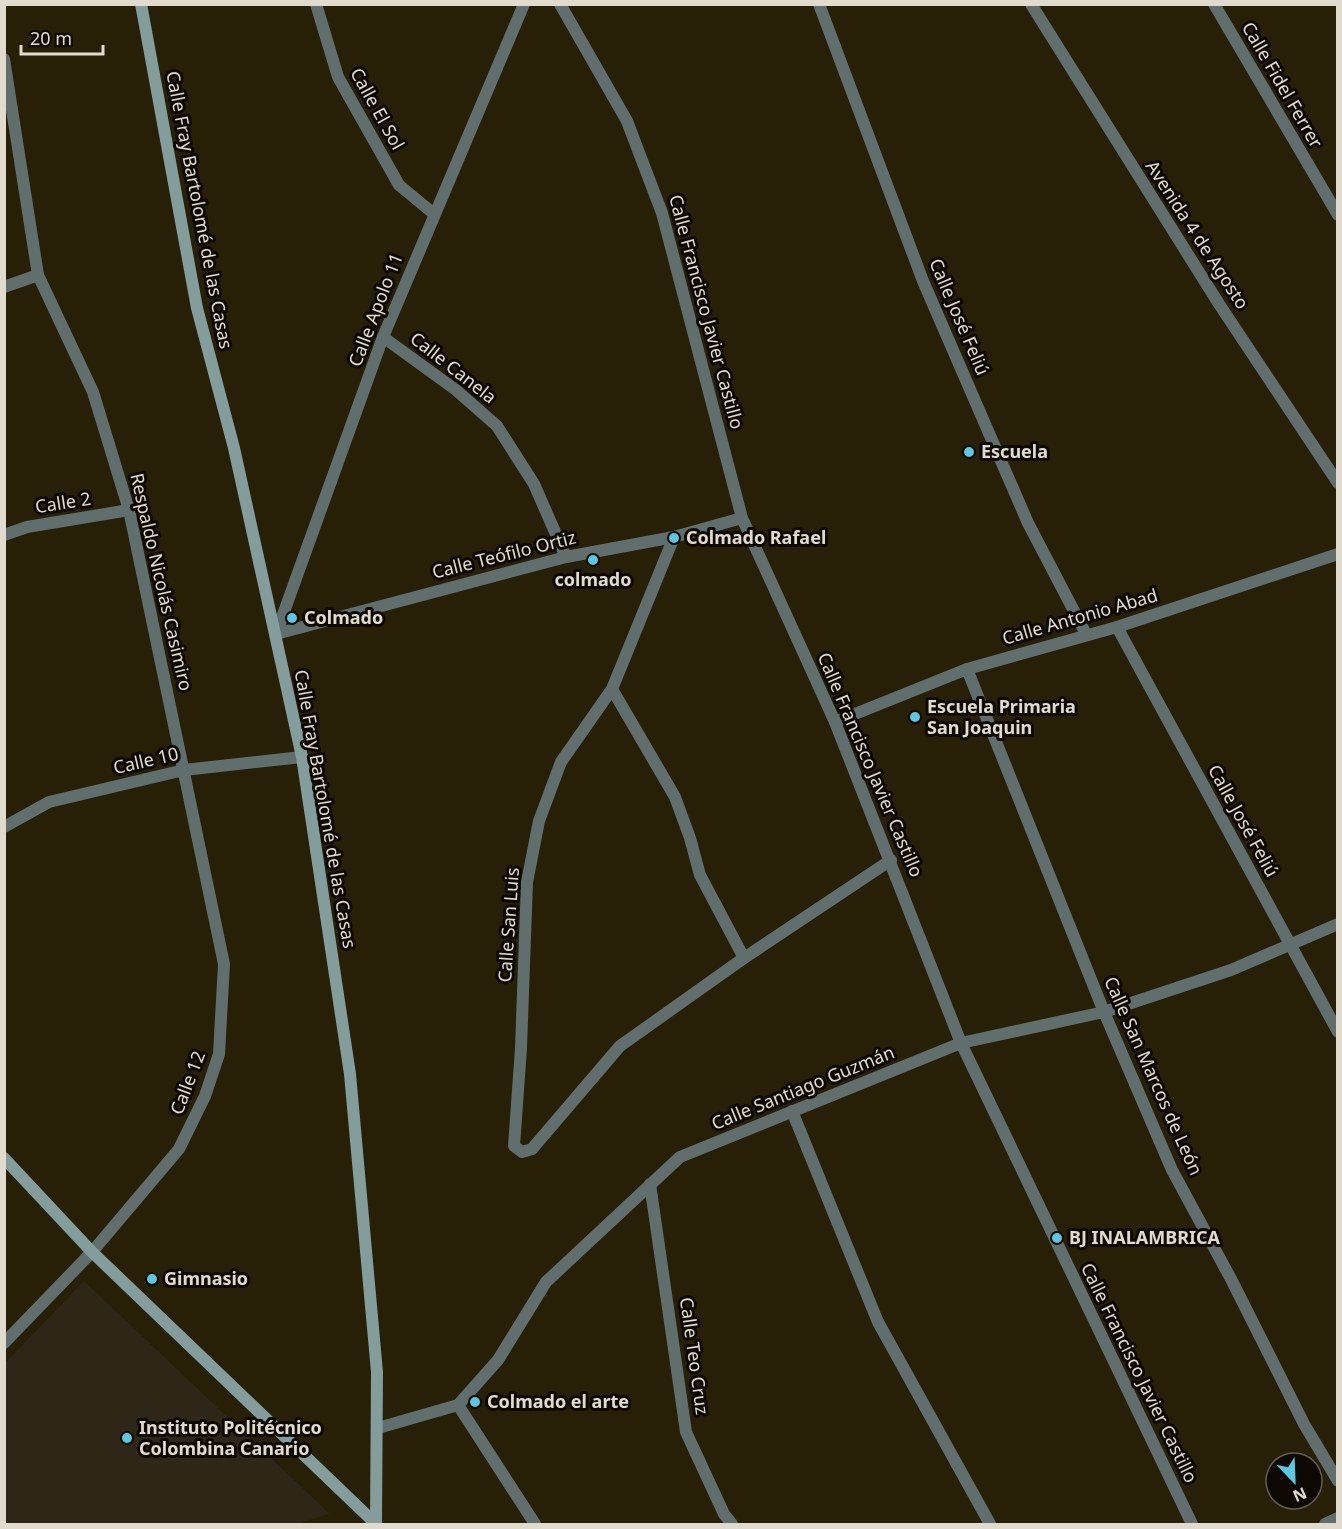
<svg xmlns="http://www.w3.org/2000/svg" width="1342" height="1529" viewBox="0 0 1342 1529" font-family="'Noto Sans',sans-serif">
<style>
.education{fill:#2e2616}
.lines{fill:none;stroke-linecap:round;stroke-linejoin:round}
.street{stroke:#606f6e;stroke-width:12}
.secondary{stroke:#839d9c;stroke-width:12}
.poi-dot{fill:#59c8e4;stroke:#0d0902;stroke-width:2}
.labels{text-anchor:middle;stroke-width:6;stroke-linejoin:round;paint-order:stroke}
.street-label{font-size:18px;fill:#e0dbcc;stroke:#0d0902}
.poi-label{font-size:18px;font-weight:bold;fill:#e0dbcc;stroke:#0d0902;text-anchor:start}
</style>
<rect width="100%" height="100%" fill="#271f06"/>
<!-- education -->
<polygon class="education" points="84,1281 330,1514 296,1524 5,1524 5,1363"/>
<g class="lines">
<!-- street -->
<g class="street">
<polyline points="316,4 338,77 399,185 434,214"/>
<polyline points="560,4 627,121 662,213 742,518 835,722 961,1043 1192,1524"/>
<polyline points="819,4 923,281 1028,523 1086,634"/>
<polyline points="1031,4 1219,304 1338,483"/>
<polyline points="1214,4 1338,215"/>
<polyline points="4,59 38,275 93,392 129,510 224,964 219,1054 205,1096 179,1149 92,1252 4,1343"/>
<polyline points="4,287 38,275"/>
<polyline points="383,337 456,390 497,426 534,484 566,557"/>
<polyline points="4,535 27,527 129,510"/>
<polyline points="674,537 612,689 561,762 539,821 527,882 521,1048 514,1146 522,1152 532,1149 620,1046 744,958 891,860"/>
<polyline points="1117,627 1338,1032"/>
<polyline points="276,634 383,337 524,4"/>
<polyline points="276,634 566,557 674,537 742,518"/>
<polyline points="967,669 1104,1012 1172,1170 1231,1279 1304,1424 1338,1481"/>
<polyline points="612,689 675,797 690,838 700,875 744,958"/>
<polyline points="835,722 967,669 1117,627 1338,554"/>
<polyline points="4,827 49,802 184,770 302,757"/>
<polyline points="792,1111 878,1322 990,1524"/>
<polyline points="650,1184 686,1432 724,1514 732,1524"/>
<polyline points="458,1405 535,1524"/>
<polyline points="378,1428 458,1405 498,1360 546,1282 680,1157 961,1043 1104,1012 1231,970 1338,924"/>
<polyline points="1325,1524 1338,1518"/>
</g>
<!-- secondary -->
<g class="secondary">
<polyline points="141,4 197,308 234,448 302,757 350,1074 377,1372 376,1524"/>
<polyline points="4,1158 92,1252 376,1524"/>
</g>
</g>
<!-- markers -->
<g class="poi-dot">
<circle cx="969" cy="452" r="6"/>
<circle cx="674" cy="538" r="6"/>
<circle cx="593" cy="560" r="6"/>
<circle cx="292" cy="618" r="6"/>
<circle cx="915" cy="717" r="6"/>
<circle cx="1057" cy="1238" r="6"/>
<circle cx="152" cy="1279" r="6"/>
<circle cx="475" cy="1402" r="6"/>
<circle cx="127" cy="1438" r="6"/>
</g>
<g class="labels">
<!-- street labels -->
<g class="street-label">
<text transform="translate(1282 85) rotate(60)" y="6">Calle Fidel Ferrer</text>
<text transform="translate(377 109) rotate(61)" y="6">Calle El Sol</text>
<text transform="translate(199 210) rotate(79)" y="6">Calle Fray Bartolomé de las Casas</text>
<text transform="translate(1197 235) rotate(57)" y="6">Avenida 4 de Agosto</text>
<text transform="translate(376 310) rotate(-69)" y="6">Calle Apolo 11</text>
<text transform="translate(706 312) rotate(75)" y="6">Calle Francisco Javier Castillo</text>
<text transform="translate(959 317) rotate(67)" y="6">Calle José Feliú</text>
<text transform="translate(453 368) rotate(38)" y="6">Calle Canela</text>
<text transform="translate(63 503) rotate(-9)" y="6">Calle 2</text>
<text transform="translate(504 555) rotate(-14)" y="6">Calle Teófilo Ortiz</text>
<text transform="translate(161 582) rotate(77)" y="6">Respaldo Nicolás Casimiro</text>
<text transform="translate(1080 617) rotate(-16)" y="6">Calle Antonio Abad</text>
<text transform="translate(146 761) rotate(-13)" y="6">Calle 10</text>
<text transform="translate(870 765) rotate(67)" y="6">Calle Francisco Javier Castillo</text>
<text transform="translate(325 809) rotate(80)" y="6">Calle Fray Bartolomé de las Casas</text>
<text transform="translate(1243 821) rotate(61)" y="6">Calle José Feliú</text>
<text transform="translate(509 925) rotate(-86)" y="6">Calle San Luis</text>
<text transform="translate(1153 1076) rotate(66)" y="6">Calle San Marcos de León</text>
<text transform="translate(188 1083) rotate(-69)" y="6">Calle 12</text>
<text transform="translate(803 1088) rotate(-22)" y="6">Calle Santiago Guzmán</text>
<text transform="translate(694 1356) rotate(82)" y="6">Calle Teo Cruz</text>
<text transform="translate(1139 1373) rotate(64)" y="6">Calle Francisco Javier Castillo</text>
</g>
<!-- poi labels -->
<g class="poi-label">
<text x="981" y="458">Escuela</text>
<text x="686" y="544">Colmado Rafael</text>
<text x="593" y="586" text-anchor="middle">colmado</text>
<text x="304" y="624">Colmado</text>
<text x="927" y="713">Escuela Primaria<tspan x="927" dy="21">San Joaquin</tspan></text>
<text x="1069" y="1244">BJ INALAMBRICA</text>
<text x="164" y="1285">Gimnasio</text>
<text x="487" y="1408">Colmado el arte</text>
<text x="139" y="1434">Instituto Politécnico<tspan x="139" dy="21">Colombina Canario</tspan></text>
</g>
</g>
<!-- border -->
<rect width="1342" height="1529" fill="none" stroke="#e0dbcc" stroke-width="12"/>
<!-- north arrow -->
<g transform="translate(1294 1481) rotate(157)"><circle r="28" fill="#0d0902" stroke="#615d53" stroke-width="1.5"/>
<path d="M0-4.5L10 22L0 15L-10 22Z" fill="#59c8e4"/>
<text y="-9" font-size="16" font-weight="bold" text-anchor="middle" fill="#e0dbcc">N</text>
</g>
<!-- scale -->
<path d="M21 45v9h82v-9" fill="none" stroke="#e0dbcc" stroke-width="3"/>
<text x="30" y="45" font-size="18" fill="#e0dbcc" stroke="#0d0902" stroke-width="4.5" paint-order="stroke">20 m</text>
</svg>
